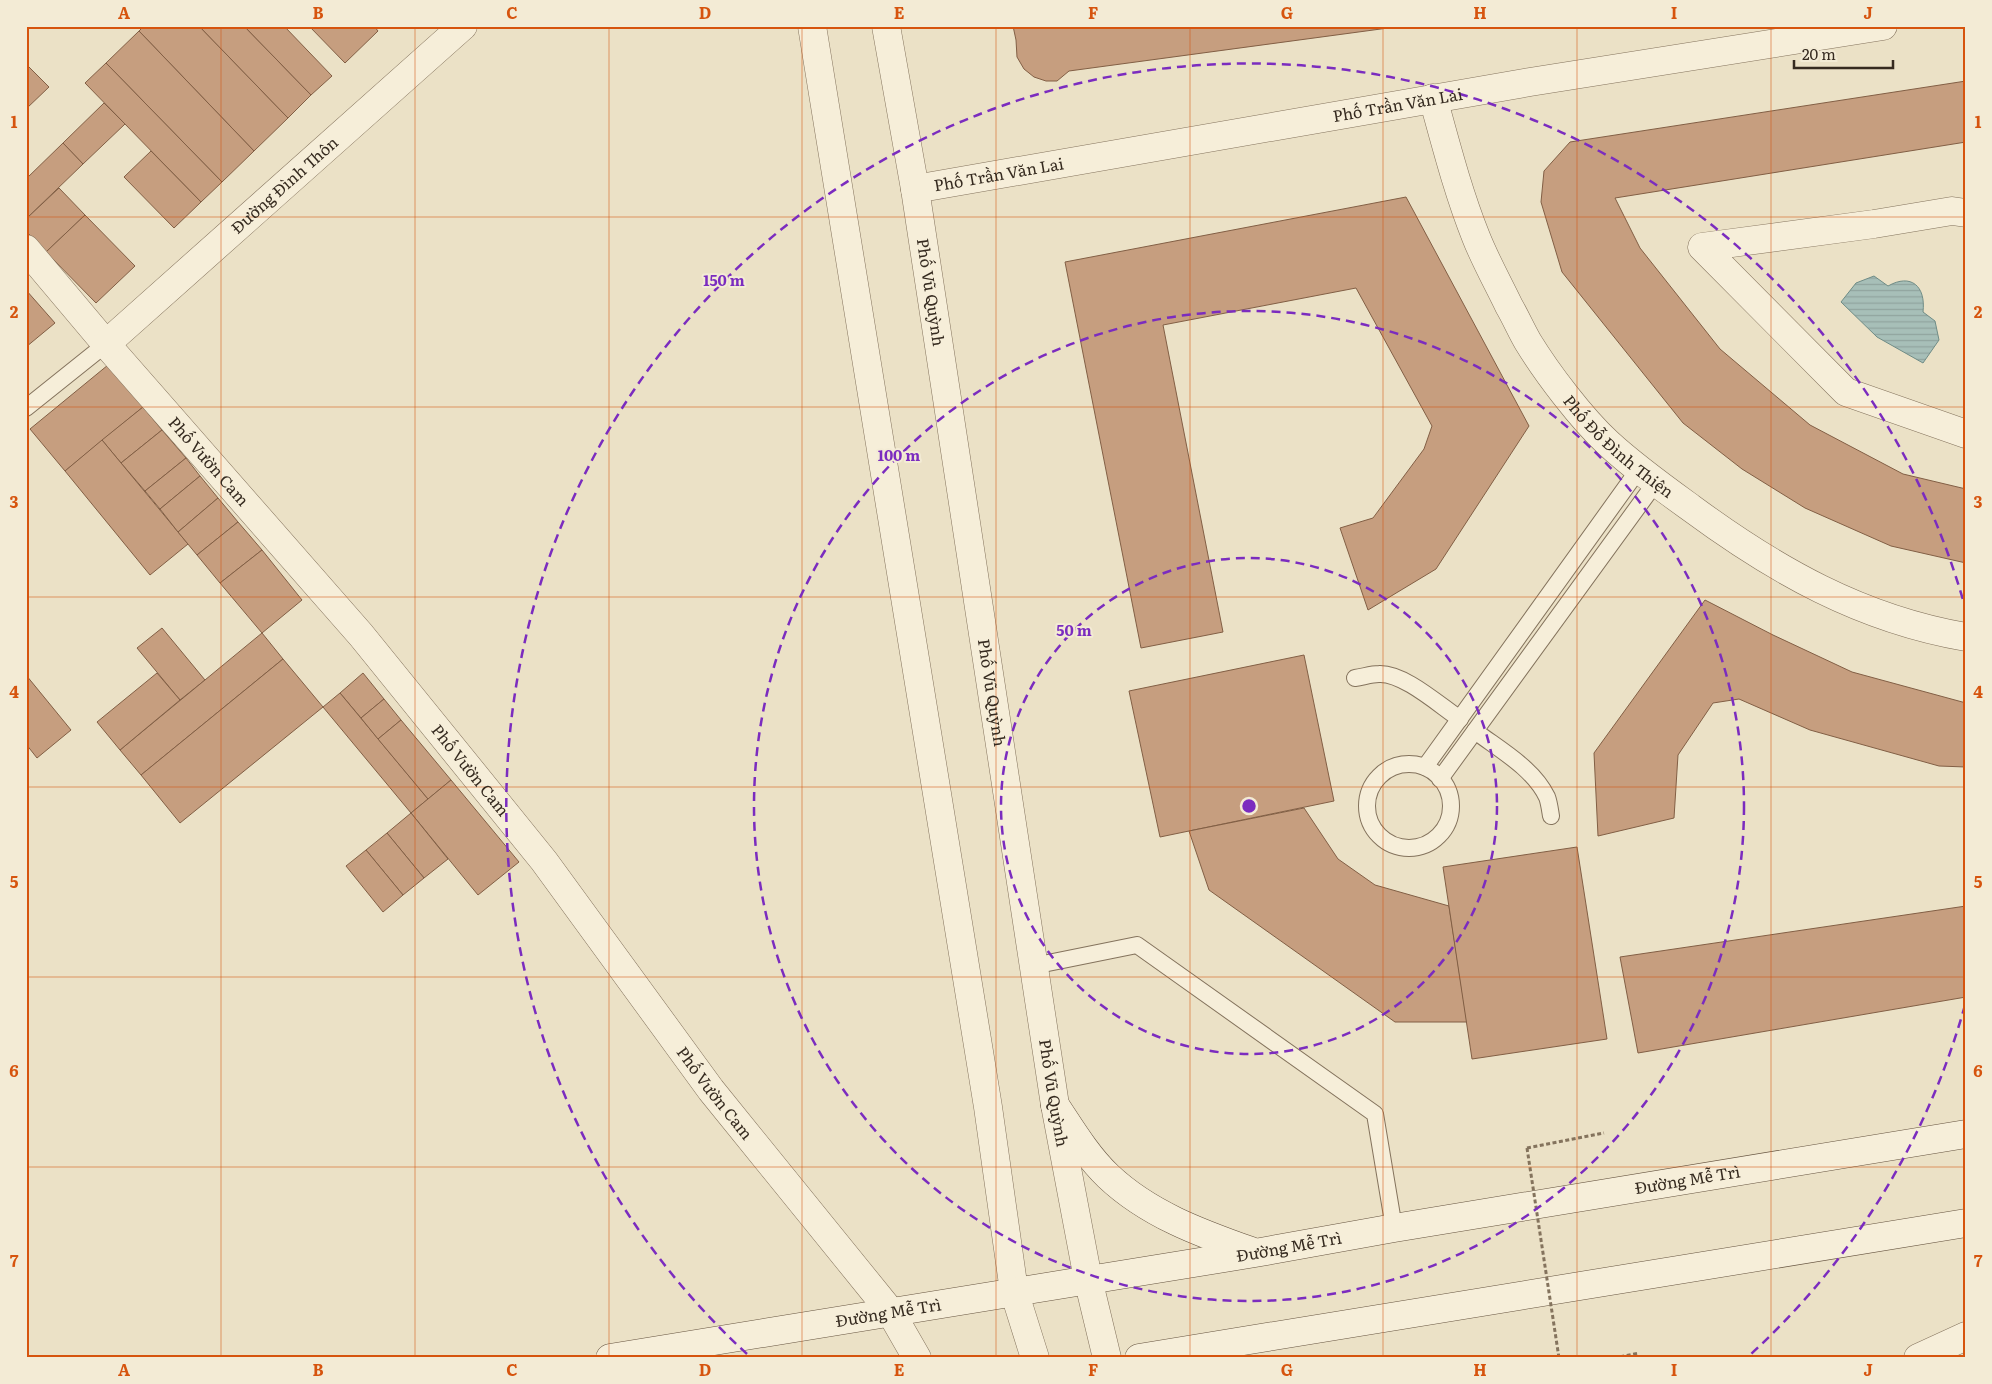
<svg xmlns="http://www.w3.org/2000/svg" width="1992" height="1384" viewBox="0 0 1992 1384" font-family="Literata,serif">
<style>
.water{fill:url(#water-rules);stroke:#6f8c86}
.building{fill:#c69e7f;stroke:#825f45}
.lines{fill:none;stroke-linecap:round;stroke-linejoin:round}
.service-casing{stroke:#84735d;stroke-width:18}
.minor-casing{stroke:#84735d;stroke-width:29}
.tertiary-casing{stroke:#84735d;stroke-width:29}
.secondary-casing{stroke:#665440;stroke-width:29}
.path{stroke:#84735d;stroke-width:3;stroke-dasharray:4 2.5;stroke-linecap:butt}
.service{stroke:#f6eed9;stroke-width:16}
.minor{stroke:#f6eed9;stroke-width:28}
.tertiary{stroke:#f6eed9;stroke-width:28}
.secondary{stroke:#f6eed9;stroke-width:28}
.path-bridge{stroke:#84735d;stroke-width:3;stroke-dasharray:4 2.5;stroke-linecap:butt}
.grid{fill:none;stroke:#d6540e;stroke-width:1;stroke-opacity:0.55}
.ring{fill:none;stroke:#7b2cbf;stroke-width:2.5;stroke-dasharray:9 6}
.labels{text-anchor:middle;stroke-width:4;stroke-linejoin:round;paint-order:stroke}
.street-label{font-size:16px;fill:#362b20;stroke:#f3ebd5}
.centre{fill:#7b2cbf;stroke:#f3ebd5;stroke-width:2.5}
.ring-label{font-size:15px;text-anchor:middle;font-weight:bold;fill:#7b2cbf;stroke:#f3ebd5;stroke-width:4;stroke-linejoin:round;paint-order:stroke}
.neatline{fill:none;stroke:#d6540e;stroke-width:2}
.grid-label{font-size:16px;text-anchor:middle;font-weight:bold;fill:#d6540e}
</style>
<defs>
<pattern id="water-rules" width="6" height="5" patternUnits="userSpaceOnUse" patternTransform="scale(1.25)"><rect width="6" height="5" fill="#a7bfb8"/><path d="M0 2.5h6" fill="none" stroke="#90a49e"/></pattern>
</defs>
<rect width="100%" height="100%" fill="#ebe1c6"/>
<!-- water -->
<path class="water" d="M1874 276 1888 286C1911 273 1926 286 1923 312L1935 321 1939 340 1923 363 1877 337 1841 302 1856 283Z"/>
<!-- building -->
<g class="building">
<polygon points="144,26 199,26 288,118 254,151 139,31"/>
<polygon points="199,26 244,26 311,95 288,118"/>
<polygon points="244,26 284,26 332,76 311,95"/>
<polygon points="309,26 374,26 378,31 345,63"/>
<polygon points="1013,26 1403,26 1069,71 1057,81 1046,81 1034,77 1024,69 1017,57 1016,40"/>
<polygon points="139,31 254,151 222,182 106,63"/>
<polygon points="106,63 222,182 201,202 85,83"/>
<polygon points="26,64 49,87 26,109"/>
<polygon points="1966,81 1966,142 1615,198 1640,248 1720,349 1810,425 1903,474 1966,489 1966,563 1891,546 1805,508 1742,469 1683,423 1562,272 1541,202 1544,171 1570,142"/>
<polygon points="104,103 125,124 83,164 63,143"/>
<polygon points="63,143 83,164 26,219 26,179"/>
<polygon points="151,151 201,202 174,228 124,177"/>
<polygon points="59,188 85,215 46,252 26,231 26,219"/>
<polygon points="1406,197 1529,426 1436,569 1368,610 1340,528 1373,518 1424,449 1432,426 1356,288 1163,325 1223,632 1141,648 1065,262"/>
<polygon points="85,215 135,266 96,303 46,252"/>
<polygon points="26,290 55,323 26,347"/>
<polygon points="108,365 143,407 65,471 30,429"/>
<polygon points="143,407 162,430 121,463 102,440"/>
<polygon points="162,430 186,458 145,491 121,463"/>
<polygon points="102,440 188,544 150,575 65,471"/>
<polygon points="186,458 200,476 160,509 145,491"/>
<polygon points="200,476 218,498 178,532 160,509"/>
<polygon points="218,498 238,522 197,555 178,532"/>
<polygon points="238,522 262,550 220,583 197,555"/>
<polygon points="262,550 302,600 262,633 220,583"/>
<polygon points="1705,600 1773,635 1852,672 1966,703 1966,767 1939,766 1810,730 1739,699 1713,703 1678,755 1674,818 1598,836 1594,753"/>
<polygon points="162,628 205,680 180,700 137,648"/>
<polygon points="262,633 283,659 141,775 120,750"/>
<polygon points="1304,655 1334,801 1160,837 1129,691"/>
<polygon points="283,659 323,707 180,823 141,775"/>
<polygon points="157,673 180,700 120,750 97,722"/>
<polygon points="363,673 384,699 361,718 340,693"/>
<polygon points="26,675 71,730 37,758 26,744"/>
<polygon points="340,693 428,799 411,813 323,707"/>
<polygon points="384,699 401,720 378,739 361,718"/>
<polygon points="401,720 451,780 428,799 378,739"/>
<polygon points="451,780 519,862 478,895 411,813"/>
<polygon points="1304,808 1338,859 1375,885 1449,906 1467,1022 1395,1022 1209,890 1189,831"/>
<polygon points="411,813 448,859 424,878 387,833"/>
<polygon points="387,833 424,878 403,895 366,850"/>
<polygon points="1577,847 1607,1039 1472,1059 1443,867"/>
<polygon points="366,850 403,895 383,912 346,866"/>
<polygon points="1966,906 1966,997 1638,1053 1620,957"/>
</g>
<g class="lines">
<!-- service casing -->
<g class="service-casing">
<g id="service">
<polyline points="26,408 106,344"/>
<path d="M1355 678C1363 677 1371 674 1379 674 1404 673 1439 705 1460 719"/>
<path d="M1475 731C1500 750 1533 768 1547 797 1549 802 1550 810 1551 816"/>
<circle cx="1409" cy="806" r="42"/>
<polyline points="1425,767 1639,469"/>
<polyline points="1440,779 1656,482"/>
<polyline points="1033,966 1137,945 1375,1114 1394,1228"/>
</g>
</g>
<!-- minor casing -->
<g class="minor-casing">
<g id="minor">
<polyline points="812,26 988,1107 1014,1291"/>
<path id="s1" d="M886 26 915 189 1055 1105 1088 1279"/>
<path id="s2" d="M1433 98C1446 145 1458 192 1476 237 1485 260 1498 283 1509 306 1516 318 1521 330 1528 342 1547 373 1581 418 1608 443 1634 467 1662 487 1691 508 1775 570 1861 619 1966 637"/>
<path id="s3" d="M915 189 1530 82 1883 26"/>
<polyline points="1966,213 1952,211 1874,224 1702,247 1846,392 1966,434"/>
<path id="s4" d="M26 249 106 344 361 635 544 861 711 1090 890 1311"/>
<path id="s5" d="M106 344 463 26"/>
<polyline points="1918,1358 1966,1336"/>
</g>
</g>
<!-- tertiary casing -->
<g class="tertiary-casing">
<g id="tertiary">
<polyline points="1088,1279 1107,1358"/>
<polyline points="1014,1291 1035,1358"/>
<polyline points="890,1311 917,1358"/>
</g>
</g>
<!-- secondary casing -->
<g class="secondary-casing">
<g id="secondary">
<path d="M1055 1105C1071 1129 1087 1156 1108 1176 1148 1214 1200 1233 1251 1251"/>
<path id="s6" d="M610 1358 1255 1253 1394 1228 1966 1134"/>
<polyline points="1139,1358 1966,1223"/>
</g>
</g>
<!-- path -->
<g class="path">
<polyline points="1527,1148 1604,1133"/>
<polyline points="1614,1358 1639,1353"/>
</g>
<!-- service -->
<use href="#service" class="service"/>
<!-- minor -->
<use href="#minor" class="minor"/>
<!-- tertiary -->
<use href="#tertiary" class="tertiary"/>
<!-- secondary -->
<use href="#secondary" class="secondary"/>
<!-- path-bridge -->
<polyline class="path-bridge" points="1527,1148 1559,1358"/>
</g>
<!-- grid -->
<path class="grid" d="M221 26V1358M415 26V1358M609 26V1358M802 26V1358M996 26V1358M1190 26V1358M1383 26V1358M1577 26V1358M1771 26V1358M26 217H1966M26 407H1966M26 597H1966M26 787H1966M26 977H1966M26 1167H1966"/>
<!-- distance rings -->
<g class="ring">
<circle cx="1249" cy="806" r="248"/>
<circle cx="1249" cy="806" r="495"/>
<path d="M1965 1005A743 743 0 0 1 1751 1354M747 1354A743 743 0 1 1 1965 607"/>
</g>
<g class="labels">
<!-- street labels -->
<g class="street-label">
<text dy="6" stroke="none"><textPath href="#s3" startOffset="490">Phố Trần Văn Lai</textPath></text>
<text dy="6" stroke="none"><textPath href="#s3" startOffset="85">Phố Trần Văn Lai</textPath></text>
<text dy="6" stroke="none"><textPath href="#s5" startOffset="239">Đường Đình Thôn</textPath></text>
<text dy="6" stroke="none"><textPath href="#s1" startOffset="270">Phố Vũ Quỳnh</textPath></text>
<text dy="6" stroke="none"><textPath href="#s2" startOffset="402">Phố Đỗ Đình Thiện</textPath></text>
<text dy="6" stroke="none"><textPath href="#s4" startOffset="280">Phố Vườn Cam</textPath></text>
<text dy="6" stroke="none"><textPath href="#s1" startOffset="675">Phố Vũ Quỳnh</textPath></text>
<text dy="6" stroke="none"><textPath href="#s4" startOffset="685">Phố Vườn Cam</textPath></text>
<text dy="6" stroke="none"><textPath href="#s4" startOffset="1090">Phố Vườn Cam</textPath></text>
<text dy="6" stroke="none"><textPath href="#s1" startOffset="1080">Phố Vũ Quỳnh</textPath></text>
<text dy="6" stroke="none"><textPath href="#s6" startOffset="1092">Đường Mễ Trì</textPath></text>
<text dy="6" stroke="none"><textPath href="#s6" startOffset="688">Đường Mễ Trì</textPath></text>
<text dy="6" stroke="none"><textPath href="#s6" startOffset="282">Đường Mễ Trì</textPath></text>
</g>
</g>
<circle cx="1249" cy="806" r="8" class="centre"/>
<g class="ring-label">
<text x="724" y="286">150 m</text>
<text x="899" y="461">100 m</text>
<text x="1074" y="636">50 m</text>
</g>
<!-- border -->
<rect width="1992" height="1384" fill="none" stroke="#f3ebd5" stroke-width="55"/>
<!-- scale -->
<path d="M1794 60v8h99v-8" fill="none" stroke="#362b20" stroke-width="2.5"/>
<text x="1802" y="60" font-size="15" fill="#362b20" stroke="#f3ebd5" stroke-width="4" paint-order="stroke">20 m</text>
<rect x="28" y="28" width="1936" height="1328" class="neatline"/>
<g class="grid-label">
<text x="124" y="19">A</text>
<text x="318" y="19">B</text>
<text x="512" y="19">C</text>
<text x="705" y="19">D</text>
<text x="899" y="19">E</text>
<text x="1093" y="19">F</text>
<text x="1287" y="19">G</text>
<text x="1480" y="19">H</text>
<text x="1674" y="19">I</text>
<text x="1868" y="19">J</text>
<text x="14" y="128">1</text>
<text x="1978" y="128">1</text>
<text x="14" y="318">2</text>
<text x="1978" y="318">2</text>
<text x="14" y="508">3</text>
<text x="1978" y="508">3</text>
<text x="14" y="698">4</text>
<text x="1978" y="698">4</text>
<text x="14" y="888">5</text>
<text x="1978" y="888">5</text>
<text x="14" y="1077">6</text>
<text x="1978" y="1077">6</text>
<text x="14" y="1267">7</text>
<text x="1978" y="1267">7</text>
<text x="124" y="1376">A</text>
<text x="318" y="1376">B</text>
<text x="512" y="1376">C</text>
<text x="705" y="1376">D</text>
<text x="899" y="1376">E</text>
<text x="1093" y="1376">F</text>
<text x="1287" y="1376">G</text>
<text x="1480" y="1376">H</text>
<text x="1674" y="1376">I</text>
<text x="1868" y="1376">J</text>
</g>
</svg>
